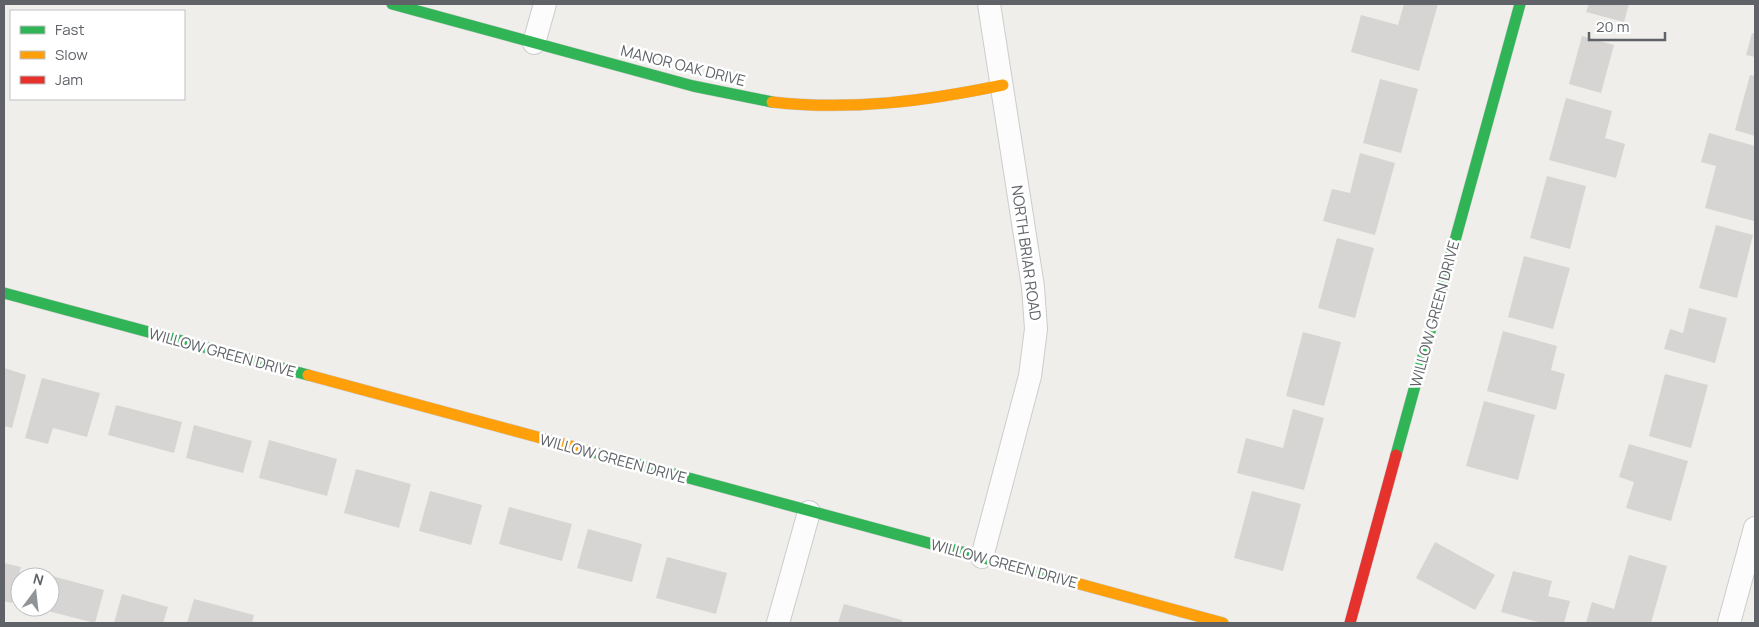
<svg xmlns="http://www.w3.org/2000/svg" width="1759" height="627" viewBox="0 0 1759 627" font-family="Manrope,sans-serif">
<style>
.building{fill:#d6d5d3}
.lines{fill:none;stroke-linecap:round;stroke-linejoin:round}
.street-casing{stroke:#cbcccc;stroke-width:24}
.fast-casing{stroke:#cacacb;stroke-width:12}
.slow-casing{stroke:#cacacb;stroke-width:12}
.jam-casing{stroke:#cacacb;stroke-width:12}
.street{stroke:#fdfcfc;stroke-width:22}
.fast{stroke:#30b455;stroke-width:11}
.slow{stroke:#ff9f0a;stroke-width:11}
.jam{stroke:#e5322d;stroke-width:11}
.labels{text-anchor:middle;stroke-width:5;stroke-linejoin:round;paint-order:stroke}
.street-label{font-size:15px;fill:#5f6368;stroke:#fff}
</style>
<rect width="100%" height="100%" fill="#efeeea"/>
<!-- building -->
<g class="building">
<polygon points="1404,4 1438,4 1419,71 1351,52 1361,15 1398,25"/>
<polygon points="1589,4 1629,4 1624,22 1586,12"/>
<polygon points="1752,33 1755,34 1755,57 1746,55"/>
<polygon points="1582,36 1614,45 1601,93 1569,84"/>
<polygon points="1750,75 1755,76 1755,136 1735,130"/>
<polygon points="1380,79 1418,89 1401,153 1363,143"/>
<polygon points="1566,98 1612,111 1605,138 1625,144 1616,178 1549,160"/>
<polygon points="1709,133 1755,146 1754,221 1705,208 1716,166 1701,162"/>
<polygon points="1360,153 1395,163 1375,235 1323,221 1332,189 1350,193"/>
<polygon points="1547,176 1586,186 1570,249 1530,238"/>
<polygon points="1716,225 1753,235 1737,298 1699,288"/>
<polygon points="1337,238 1374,248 1355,318 1318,308"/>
<polygon points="1524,256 1570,268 1553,329 1508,317"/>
<polygon points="1689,308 1727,318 1715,363 1664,349 1670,329 1683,333"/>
<polygon points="1503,331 1557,346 1551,370 1565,374 1556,410 1487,391"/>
<polygon points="1303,332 1341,342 1324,406 1286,396"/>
<polygon points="4,368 26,375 12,428 4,426"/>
<polygon points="1665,374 1708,385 1691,448 1649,436"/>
<polygon points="42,378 100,393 87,437 53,428 48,444 25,438"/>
<polygon points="1484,401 1535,415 1518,480 1466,466"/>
<polygon points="116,405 182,422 174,453 108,435"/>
<polygon points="1293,409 1324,418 1304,490 1237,473 1246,438 1283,448"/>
<polygon points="194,425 252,441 243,473 186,458"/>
<polygon points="269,440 337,459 327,496 259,478"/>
<polygon points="1629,444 1688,461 1671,521 1626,508 1634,482 1619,477"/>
<polygon points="356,469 411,484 399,528 344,513"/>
<polygon points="430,491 482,505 471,545 419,531"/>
<polygon points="1252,491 1301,504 1283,571 1234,558"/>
<polygon points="509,507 572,524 562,561 499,544"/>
<polygon points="588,529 642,544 632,582 577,568"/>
<polygon points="1435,542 1495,575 1475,610 1416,578"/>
<polygon points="1629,555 1667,566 1651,623 1586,623 1592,602 1614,609"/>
<polygon points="667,557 727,573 716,614 656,598"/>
<polygon points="4,563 21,567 12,603 4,601"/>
<polygon points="1513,571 1552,581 1548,596 1570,601 1564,623 1542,623 1501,612"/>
<polygon points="41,573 104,590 95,623 36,608 50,607 50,577 40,577"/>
<polygon points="122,594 168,607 163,623 114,623"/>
<polygon points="194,599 254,615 252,623 187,623"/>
<polygon points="844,604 902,620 902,623 838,623"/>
</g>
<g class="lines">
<!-- street casing -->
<g class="street-casing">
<g id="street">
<polyline points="534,43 545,4"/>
<polyline points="982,557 1030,376 1036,329 1033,287 989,4"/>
<polyline points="778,623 809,512"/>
<polyline points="1729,623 1755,528"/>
</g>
</g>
<!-- fast casing -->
<g class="fast-casing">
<g id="fast">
<polyline points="392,4 693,86 772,102"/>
<polyline points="4,293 308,375"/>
<polyline points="578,448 1054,577"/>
<polyline points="1396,455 1520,4"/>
</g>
</g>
<!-- slow casing -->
<g class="slow-casing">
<g id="slow">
<path d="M772 102C850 111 926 101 1003 85"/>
<polyline points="308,375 578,448"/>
<polyline points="1054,577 1223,623"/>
</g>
</g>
<!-- jam casing -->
<g class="jam-casing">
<polyline id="jam" points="1350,623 1396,455"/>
</g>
<!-- street -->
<use href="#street" class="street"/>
<!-- fast -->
<use href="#fast" class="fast"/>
<!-- slow -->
<use href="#slow" class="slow"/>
<!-- jam -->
<use href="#jam" class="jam"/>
</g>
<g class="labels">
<!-- street labels -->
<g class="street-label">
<text transform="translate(683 66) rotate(14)" y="5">MANOR OAK DRIVE</text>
<text transform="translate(1026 253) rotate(82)" y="5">NORTH BRIAR ROAD</text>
<text transform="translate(1435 314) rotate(-75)" y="5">WILLOW GREEN DRIVE</text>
<text transform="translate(222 353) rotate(15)" y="5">WILLOW GREEN DRIVE</text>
<text transform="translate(613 459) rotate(15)" y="5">WILLOW GREEN DRIVE</text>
<text transform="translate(1004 564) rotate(15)" y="5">WILLOW GREEN DRIVE</text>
</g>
</g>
<!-- border -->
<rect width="1759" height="627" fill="none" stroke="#5f6368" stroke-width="10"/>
<!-- legend -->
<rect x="10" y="10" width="175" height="90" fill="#ffffff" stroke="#bfc1c3"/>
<rect x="20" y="26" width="25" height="8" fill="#30b455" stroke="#bfc1c3"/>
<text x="55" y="35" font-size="15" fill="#5f6368">Fast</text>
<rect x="20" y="51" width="25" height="8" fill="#ff9f0a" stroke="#bfc1c3"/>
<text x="55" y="60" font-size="15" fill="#5f6368">Slow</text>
<rect x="20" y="76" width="25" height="8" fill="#e5322d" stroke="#bfc1c3"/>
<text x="55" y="85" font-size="15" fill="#5f6368">Jam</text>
<!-- north arrow -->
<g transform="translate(35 592) rotate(15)"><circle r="24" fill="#ffffff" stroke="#bfc1c3"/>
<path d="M0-4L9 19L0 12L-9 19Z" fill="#919496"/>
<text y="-8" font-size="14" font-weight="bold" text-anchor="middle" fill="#5f6368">N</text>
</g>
<!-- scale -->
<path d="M1589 32v8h76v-8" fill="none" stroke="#5f6368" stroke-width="2.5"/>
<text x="1596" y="32" font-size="15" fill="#5f6368" stroke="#ffffff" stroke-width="4" paint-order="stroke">20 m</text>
</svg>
